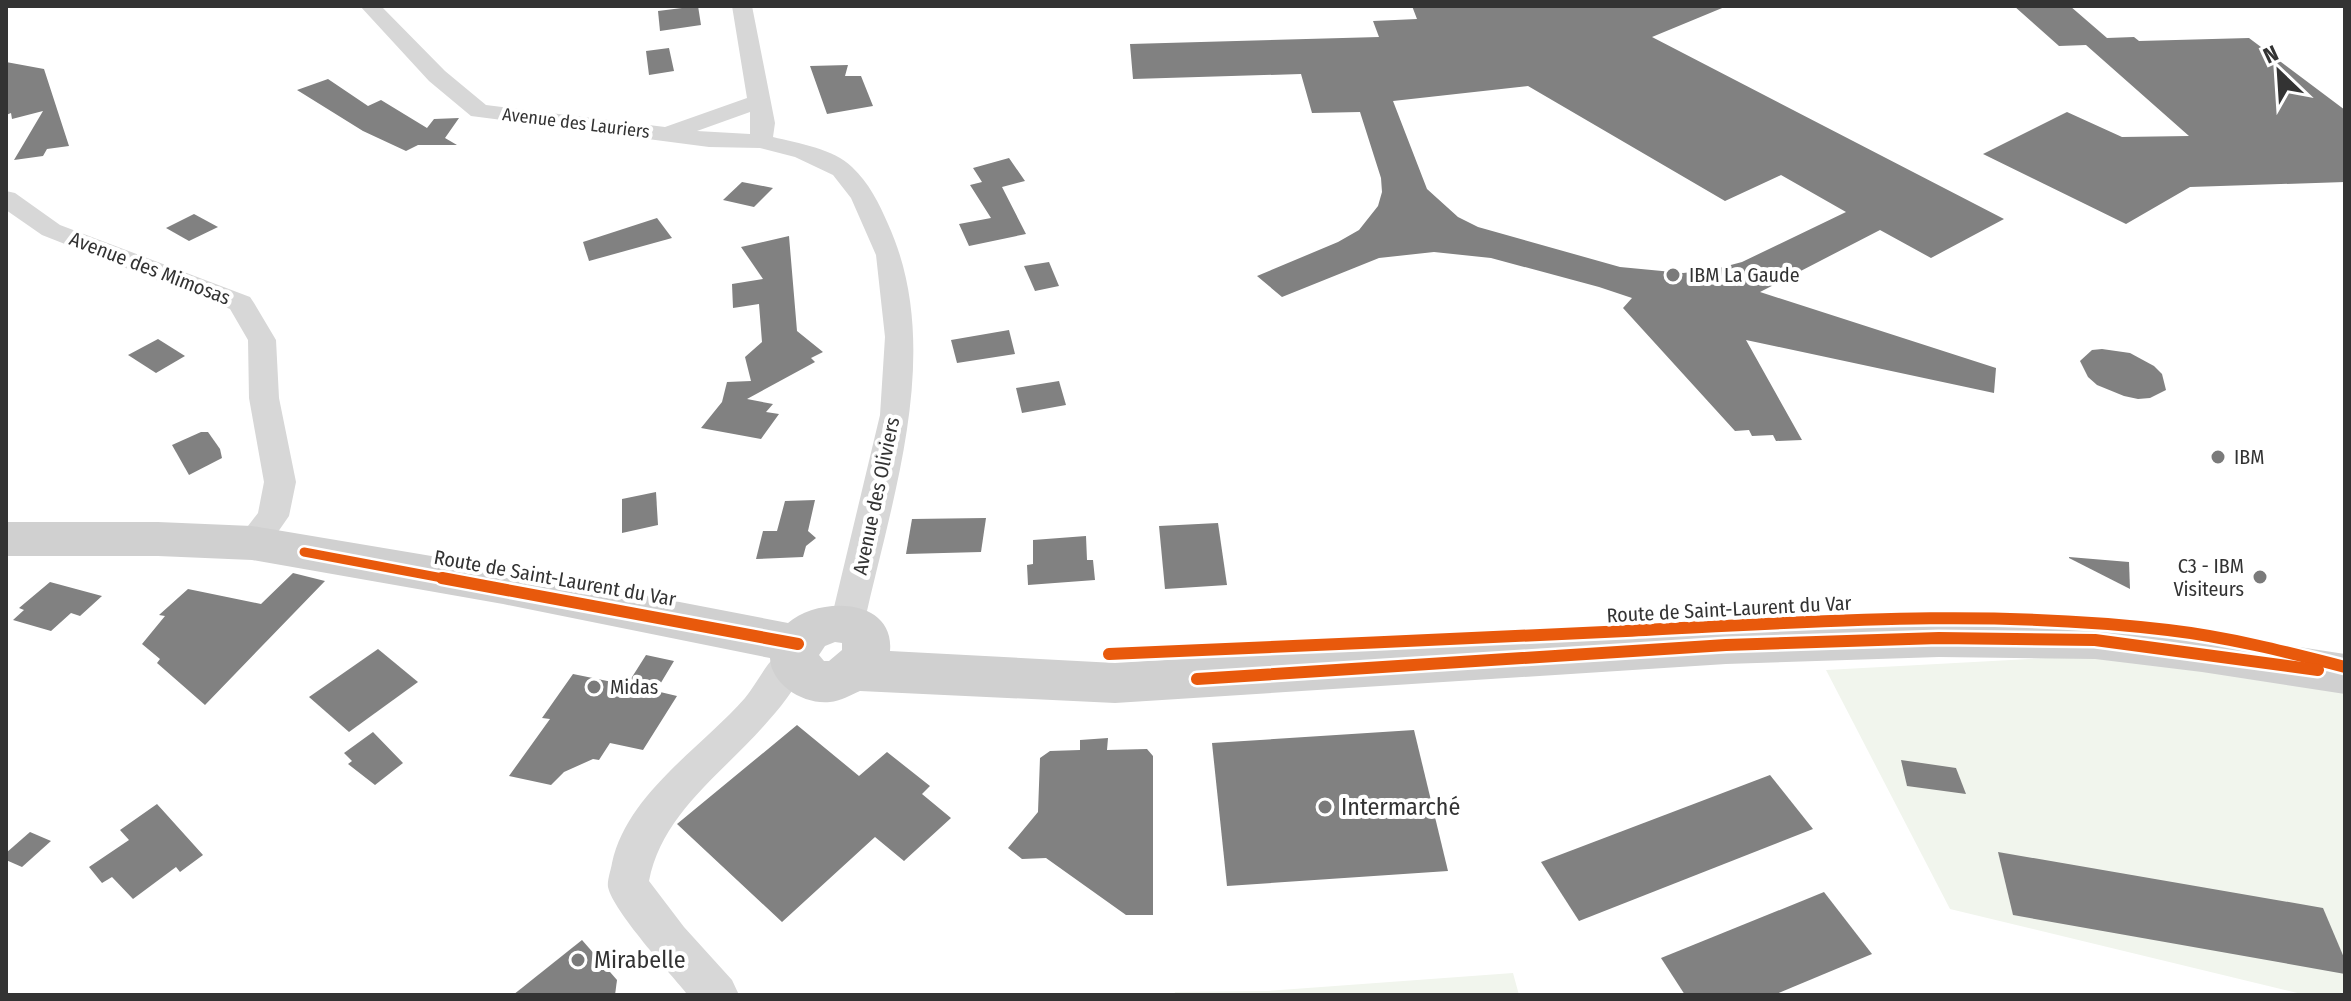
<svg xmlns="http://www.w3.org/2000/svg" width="2351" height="1001" viewBox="0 0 2351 1001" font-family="'Fira Sans Condensed',sans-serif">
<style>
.green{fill:#f1f5ed}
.building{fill:#818181;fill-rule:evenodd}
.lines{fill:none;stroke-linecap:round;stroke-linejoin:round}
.street{fill:#d7d7d7;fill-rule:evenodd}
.secondary{fill:#d0d0d0;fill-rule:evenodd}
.cycleway-far1-casing{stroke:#fff;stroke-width:14}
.cycleway-casing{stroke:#fff;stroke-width:17}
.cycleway-far1{stroke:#e8590c;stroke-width:9}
.cycleway{stroke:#e8590c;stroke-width:12}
.poi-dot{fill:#7a7a7a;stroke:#fff;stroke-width:3}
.labels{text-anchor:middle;stroke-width:8;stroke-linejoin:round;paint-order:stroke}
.far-street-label{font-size:18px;fill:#333;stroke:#fff}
.street-label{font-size:20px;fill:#333;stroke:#fff}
.poi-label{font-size:20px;fill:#333;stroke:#fff;text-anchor:start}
.near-poi-label{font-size:24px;fill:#333;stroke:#fff;text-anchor:start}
</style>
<rect width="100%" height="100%" fill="#fff"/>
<!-- green -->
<g class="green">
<polygon points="2084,656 2345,689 2345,995 2306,995 1950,909 1826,670"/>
<polygon points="1513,973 1519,995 1174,995 1175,992 1268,991"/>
</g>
<!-- building -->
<g class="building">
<polygon points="698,6 701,25 660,31 658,11"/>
<path d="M1412 6H1727L1652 37 2004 219 1931 258 1880 230 1760 292 1996 368 1994 393 1746 340 1802 440 1776 441 1773 435 1752 436 1749 430 1735 431 1623 308 1632 298 1599 287 1491 258 1434 252 1379 258 1282 297 1257 276 1338 242 1359 230 1378 206 1382 192 1381 178 1360 112 1312 113 1301 74 1133 79 1130 44 1379 37 1373 21 1417 19ZM1528 86 1725 201 1781 175 1846 212 1742 262 1712 270 1683 273 1620 267 1478 227 1458 217 1427 189 1393 101Z"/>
<polygon points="2014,6 2070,6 2107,38 2134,37 2139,41 2249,38 2345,110 2345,182 2190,187 2126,224 1983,154 2067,112 2122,137 2189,136 2086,45 2059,46"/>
<polygon points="669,48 674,71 649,75 646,51"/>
<polygon points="6,62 44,69 69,146 47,149 43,156 14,160 43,111 12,119 11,113 6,115"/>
<polygon points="848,65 845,76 861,76 873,106 827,114 810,66"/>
<polygon points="328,79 368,106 381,100 427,128 434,119 459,118 445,138 457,145 418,145 406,151 363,131 297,90"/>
<polygon points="1009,158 1025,181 1002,187 1026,234 969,246 959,224 991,218 970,185 982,182 973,168"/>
<polygon points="742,182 773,188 754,207 723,200"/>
<polygon points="194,214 218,227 189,241 166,228"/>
<polygon points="657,218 672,238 589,261 583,242"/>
<polygon points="789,236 797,331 823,352 811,358 815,362 747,399 773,404 766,412 779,414 761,439 701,428 722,402 727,382 751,381 745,357 762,342 759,304 733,308 732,284 763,279 741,247"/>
<polygon points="1049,262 1059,286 1035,291 1024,266"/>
<polygon points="1009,330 1015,354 957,363 951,340"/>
<polygon points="158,339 185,356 156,373 128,355"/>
<polygon points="2102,349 2130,353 2154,366 2162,374 2166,390 2150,398 2138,399 2124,396 2097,385 2088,377 2080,361 2092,350"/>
<polygon points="1059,381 1066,405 1022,413 1016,388"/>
<polygon points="201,432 208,432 220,449 222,458 189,475 172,445"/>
<polygon points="656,492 658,525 622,533 622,499"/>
<polygon points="815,500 808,531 816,538 806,546 803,557 756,559 763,531 777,531 785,501"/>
<polygon points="986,518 981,552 906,554 912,519"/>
<polygon points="1218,523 1227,585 1165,589 1159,526"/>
<polygon points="1086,536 1087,560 1093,560 1095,580 1028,585 1027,565 1033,564 1033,540"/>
<polygon points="2069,557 2129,562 2130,589 2069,558"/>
<polygon points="293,573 325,581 205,705 157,663 160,659 142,644 165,616 159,615 188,589 261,604"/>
<polygon points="50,582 102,596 80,616 71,613 51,631 13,620 24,610 19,608"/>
<polygon points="378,649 418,682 349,732 309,697"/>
<polygon points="646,655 674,661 656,691 677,696 643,750 610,743 599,760 593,759 564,772 551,785 509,776 550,719 542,718 573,674 627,685"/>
<polygon points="797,725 859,776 887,752 930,786 922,794 951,818 904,861 875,837 782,922 677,824"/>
<polygon points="1414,730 1448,871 1227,886 1212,743"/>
<polygon points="373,732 403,763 375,785 348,764 352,761 344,753"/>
<polygon points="1108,738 1107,750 1147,749 1153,756 1153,915 1126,915 1046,858 1022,859 1008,848 1038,812 1040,758 1050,751 1080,750 1080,740"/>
<polygon points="1901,760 1956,768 1966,794 1907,786"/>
<polygon points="1770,775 1813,829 1579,921 1541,862"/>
<polygon points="157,804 203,855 180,872 176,867 133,899 112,877 102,883 89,867 129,840 120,830"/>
<polygon points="30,832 51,841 22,867 6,860 6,853"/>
<polygon points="1998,852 2323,908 2345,960 2345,974 2013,915"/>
<polygon points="1824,892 1872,954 1774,995 1685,995 1661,958"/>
<polygon points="582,940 617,980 615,995 513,995"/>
</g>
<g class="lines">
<!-- street -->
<g class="street">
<path d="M360 6H381L445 71 486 105 665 127 747 98 732 6H752L775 123 773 137C798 143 834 149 852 167 869 183 879 203 888 224 945 349 892 497 864 624L859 634 847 638 835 634 830 624 880 415 885 337 876 255 851 198 833 175 795 157 760 148 709 147 471 116 429 81ZM750 112V134L697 131Z"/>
<polygon points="6,191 15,193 60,225 250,297 254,303 276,340 279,398 296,482 289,516 264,552 252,555 240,552 235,543 258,513 264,482 249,398 248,340 230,309 42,235 6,210"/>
<path d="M793 645 806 649 811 659C800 680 785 703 769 720 726 771 662 812 649 881L684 927 732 980 739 995H688C671 974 613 911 608 887 607 880 611 870 612 863 627 794 701 748 745 698 760 680 770 652 793 645Z"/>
</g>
<!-- secondary -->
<path class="secondary" d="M6 522H158L252 526 503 568 788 623C818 596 895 597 890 651L1115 663 1726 626 1939 619 2095 621 2202 632 2345 654V694L2202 672 2095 659 1939 657 1726 664 1115 703 860 691C851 695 840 701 830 702 804 705 771 685 770 658L503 604 252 560 158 556H6ZM835 642 842 643V650L829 661H824L819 655 825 646Z"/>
<!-- cycleway-far1 casing -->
<g class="cycleway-far1-casing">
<polyline id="cycleway-far1" points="304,552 453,580"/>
</g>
<!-- cycleway casing -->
<g class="cycleway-casing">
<g id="cycleway">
<polyline points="442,578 798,644"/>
<path d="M1109 654C1281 646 1454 640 1626 631 1807 622 1988 608 2168 630 2228 637 2287 652 2345 667"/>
<polyline points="1197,679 1726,645 1939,638 2095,640 2318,670"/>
</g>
</g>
<!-- cycleway-far1 -->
<use href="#cycleway-far1" class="cycleway-far1"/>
<!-- cycleway -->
<use href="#cycleway" class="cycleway"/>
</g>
<!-- markers -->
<g class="poi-dot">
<circle cx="1673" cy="275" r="8"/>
<circle cx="2218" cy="457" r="8"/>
<circle cx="2260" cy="577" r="8"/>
<circle cx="594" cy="687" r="8"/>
<circle cx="1325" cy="807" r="8"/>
<circle cx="578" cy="960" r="8"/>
</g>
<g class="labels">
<!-- far-street labels -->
<g class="far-street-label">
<text transform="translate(576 123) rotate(7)" y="6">Avenue des Lauriers</text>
</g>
<!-- street labels -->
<g class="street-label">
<text transform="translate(150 268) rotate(21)" y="7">Avenue des Mimosas</text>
<text transform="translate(876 496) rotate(-78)" y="7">Avenue des Oliviers</text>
<text transform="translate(555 578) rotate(10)" y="7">Route de Saint-Laurent du Var</text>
<text transform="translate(1729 609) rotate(-3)" y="7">Route de Saint-Laurent du Var</text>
</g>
<!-- poi labels -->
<g class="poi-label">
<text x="1689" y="282">IBM La Gaude</text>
<text x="2234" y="464">IBM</text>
<text x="2244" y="573" text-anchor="end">C3 - IBM<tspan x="2244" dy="23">Visiteurs</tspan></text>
<text x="610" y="694">Midas</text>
</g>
<!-- near-poi labels -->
<g class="near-poi-label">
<text x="1341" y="815">Intermarché</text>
<text x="594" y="968">Mirabelle</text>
</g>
</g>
<!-- border -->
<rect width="2351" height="1001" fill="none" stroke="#333333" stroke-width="16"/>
<!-- north arrow -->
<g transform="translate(2279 72) rotate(335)" stroke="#ffffff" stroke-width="6" paint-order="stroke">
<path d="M0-6L14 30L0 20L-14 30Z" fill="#333333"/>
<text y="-12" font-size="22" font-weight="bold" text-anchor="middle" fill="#333333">N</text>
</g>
</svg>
